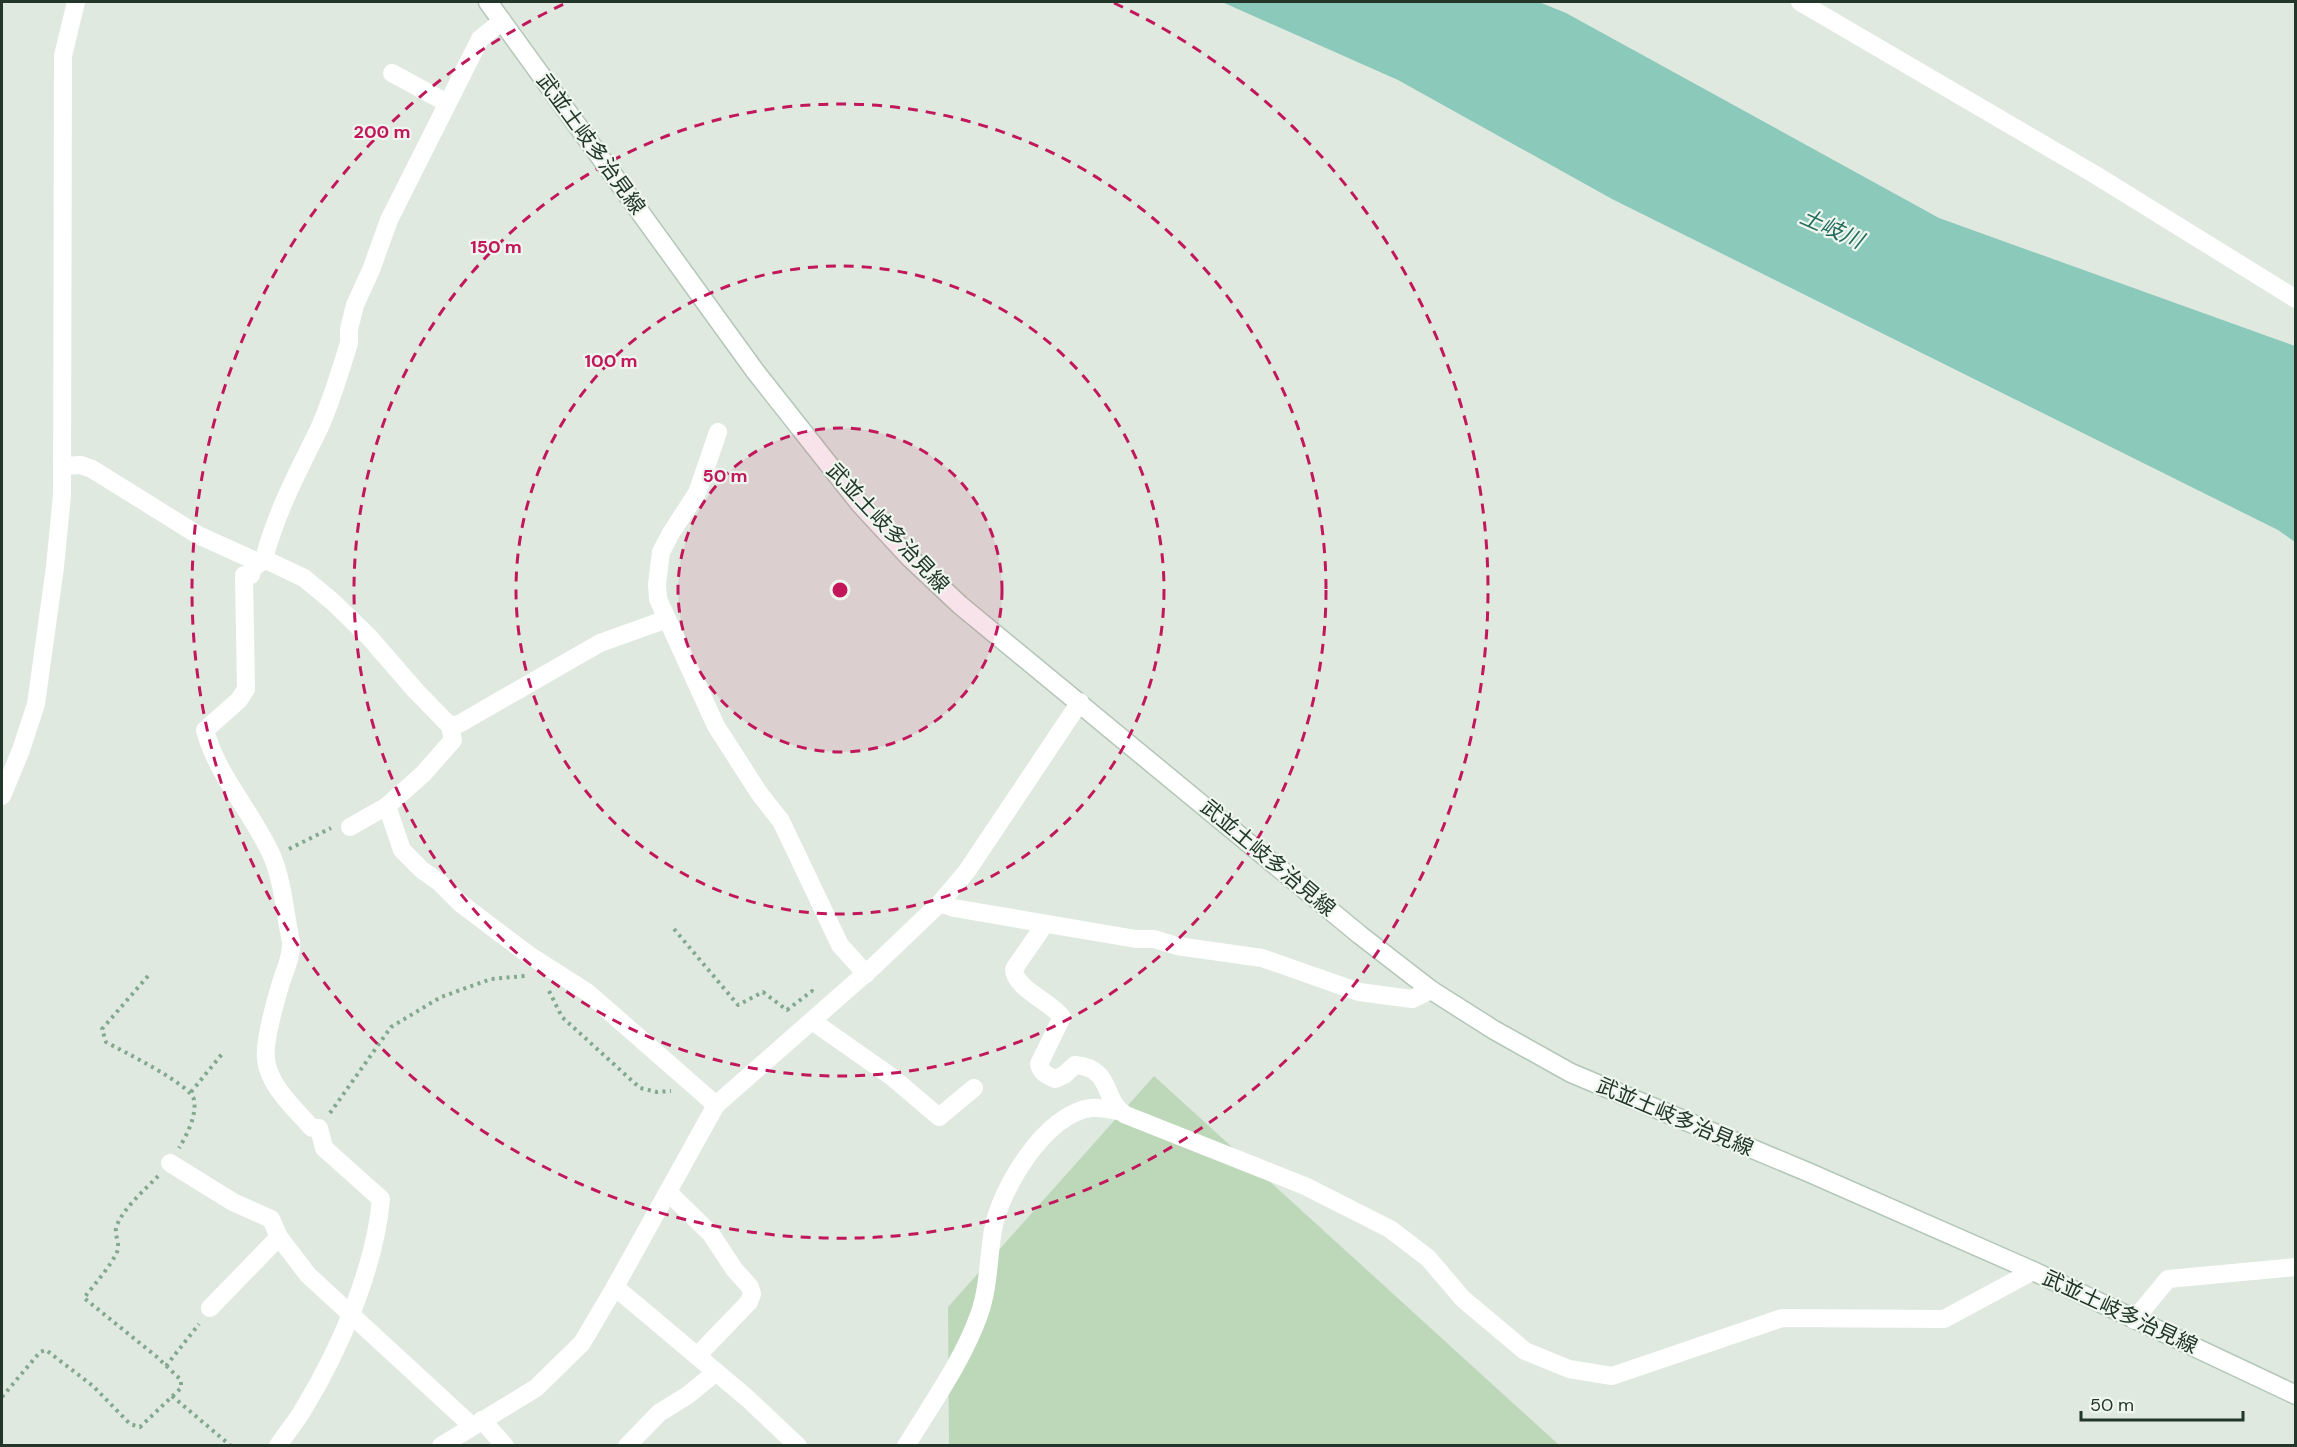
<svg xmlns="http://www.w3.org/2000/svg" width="2297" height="1447" viewBox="0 0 2297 1447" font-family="'DM Sans','Noto Sans JP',sans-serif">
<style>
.green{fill:#bdd8b9}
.water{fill:#8bc9bb}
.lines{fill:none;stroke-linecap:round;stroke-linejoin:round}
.secondary-casing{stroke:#b3c7b8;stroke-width:21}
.path{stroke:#82a98e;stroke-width:4;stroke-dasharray:3 4.5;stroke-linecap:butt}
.minor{stroke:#fff;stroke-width:18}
.secondary{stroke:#fff;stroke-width:18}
.ring{fill:none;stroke:#c2185b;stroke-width:3;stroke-dasharray:10 8}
.labels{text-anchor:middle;stroke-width:4.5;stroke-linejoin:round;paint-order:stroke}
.street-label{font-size:21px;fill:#223729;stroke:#eff6ef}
.water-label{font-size:22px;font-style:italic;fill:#226d5c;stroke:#eff6ef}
.centre{fill:#c2185b;stroke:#eff6ef;stroke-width:3}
.ring-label{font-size:18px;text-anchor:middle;font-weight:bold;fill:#c2185b;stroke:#eff6ef;stroke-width:4.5;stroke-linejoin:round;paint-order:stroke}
</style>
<rect width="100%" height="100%" fill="#dfe9e0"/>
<!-- green -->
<polygon class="green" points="1154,1076 1559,1445 949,1445 948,1307"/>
<!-- water -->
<polygon class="water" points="1222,2 1539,2 1566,13 1939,218 2295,346 2295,542 2278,530 1612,199 1398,80"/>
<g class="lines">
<!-- secondary casing -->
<g class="secondary-casing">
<polyline id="secondary" points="488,2 755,371 860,504 908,556 960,605 1360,935 1431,990 1494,1030 1571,1073 1810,1173 2033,1271 2296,1395"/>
</g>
<!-- path -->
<g class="path">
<polyline points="289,849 331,828"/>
<polyline points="674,929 738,1005 763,992 787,1010 812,991 814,992"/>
<path d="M148 976 102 1029 106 1042C122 1051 192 1085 194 1100 197 1115 187 1135 179 1148"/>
<polyline points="549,991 562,1017 640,1088 657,1092 671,1091"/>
<polyline points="191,1092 222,1054"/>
<polyline points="330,1113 391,1027 441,997 491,979 525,976"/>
<polyline points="166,1366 199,1324"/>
<polyline points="172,1396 231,1446"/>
<path d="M2 1397 40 1352 46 1350 93 1386 130 1424 140 1427 181 1388V1380L157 1357 84 1298C94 1285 110 1267 117 1252 121 1243 113 1234 117 1225 125 1206 145 1190 159 1175"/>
</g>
<!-- minor -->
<g class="minor">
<polyline points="1800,2 2094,174 2296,299"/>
<polyline points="392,73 447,103"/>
<polyline points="718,432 697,493 671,533 661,552 657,584 658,599 716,726 759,793 781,821 840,945 866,974"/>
<polyline points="63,466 81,465 92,469 198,535 260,563"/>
<path d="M264 559 252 569 251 575H244L246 689 239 700 205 730C217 776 253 813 272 856 283 882 285 914 291 942 292 958 284 971 280 986 275 1003 264 1043 266 1059 268 1085 296 1110 312 1128H319L324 1148 381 1199C375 1268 340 1349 304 1408 297 1421 286 1433 278 1446"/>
<polyline points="450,726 459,724 600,643 667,619"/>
<polyline points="2,796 21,750 36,704 55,567 62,495 63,56 76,2"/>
<polyline points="387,806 402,850 422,870 439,882 460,903 529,955 587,992 716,1105"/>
<path d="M350 827 387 806 423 774 453 740 450 726 415 690 370 638 333 602 304 578 264 559C276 513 297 473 318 431 331 403 340 372 349 343V329L355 305 371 270 389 220 480 39 502 21"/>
<polyline points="940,903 954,908 1136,939 1154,939 1177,946 1262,958 1359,992 1412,999 1431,990"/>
<path d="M1045 924 1014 969C1014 988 1051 1002 1062 1017L1039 1064C1041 1073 1047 1075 1055 1079L1064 1075 1075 1065C1114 1068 1102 1102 1126 1115L1305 1186 1390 1229 1428 1258 1463 1299 1525 1351 1569 1369 1612 1376 1782 1318 1944 1319 2033 1271"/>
<polyline points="812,1021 892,1077 939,1117 974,1088"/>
<polyline points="170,1163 233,1202 271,1219 279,1237 308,1275 472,1426"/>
<polyline points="668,1192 711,1234 734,1269 750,1287 752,1294 749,1302 697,1356"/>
<polyline points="615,1287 747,1398 798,1446"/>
<polyline points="210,1308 279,1237"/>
<polyline points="2134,1320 2168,1279 2296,1267"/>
<polyline points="482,1420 505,1446"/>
<polyline points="441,1446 536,1388 582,1343 615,1287 716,1105 874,966 940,903 967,871 1080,702"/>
<polyline points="627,1446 659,1413 688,1395 716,1372"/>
<path d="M906 1446C932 1403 962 1362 979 1315 989 1287 988 1259 993 1230 1000 1189 1046 1113 1091 1108 1100 1107 1110 1110 1119 1111"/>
</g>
<!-- secondary -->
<use href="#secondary" class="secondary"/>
</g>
<!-- distance rings -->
<circle cx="840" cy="590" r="162" fill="#c2185b" fill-opacity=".12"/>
<g class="ring">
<circle cx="840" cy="590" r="162"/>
<circle cx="840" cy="590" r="324"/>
<circle cx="840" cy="590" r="486"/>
<path d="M1114 3A648 648 0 1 1 566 3"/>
</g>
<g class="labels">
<!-- street labels -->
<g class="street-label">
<text transform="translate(591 144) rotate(54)" y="7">武並土岐多治見線</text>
<text transform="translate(888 528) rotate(47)" y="7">武並土岐多治見線</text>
<text transform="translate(1268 858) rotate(40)" y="7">武並土岐多治見線</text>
<text transform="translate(1675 1117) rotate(23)" y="7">武並土岐多治見線</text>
<text transform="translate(2120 1312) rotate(25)" y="7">武並土岐多治見線</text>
</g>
<!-- water labels -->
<g class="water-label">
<text transform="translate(1832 228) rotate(24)" y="8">土岐川</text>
</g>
</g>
<circle cx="840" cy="590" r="9" class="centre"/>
<g class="ring-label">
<text x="382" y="138">200 m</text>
<text x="496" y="253">150 m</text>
<text x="611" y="367">100 m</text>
<text x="725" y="482">50 m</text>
</g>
<!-- border -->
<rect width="2297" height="1447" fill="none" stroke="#223729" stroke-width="6"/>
<!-- scale -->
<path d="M2081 1411v9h162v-9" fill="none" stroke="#223729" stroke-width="3"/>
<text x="2090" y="1411" font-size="18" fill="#223729" stroke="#eff6ef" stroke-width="4.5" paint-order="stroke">50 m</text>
</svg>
